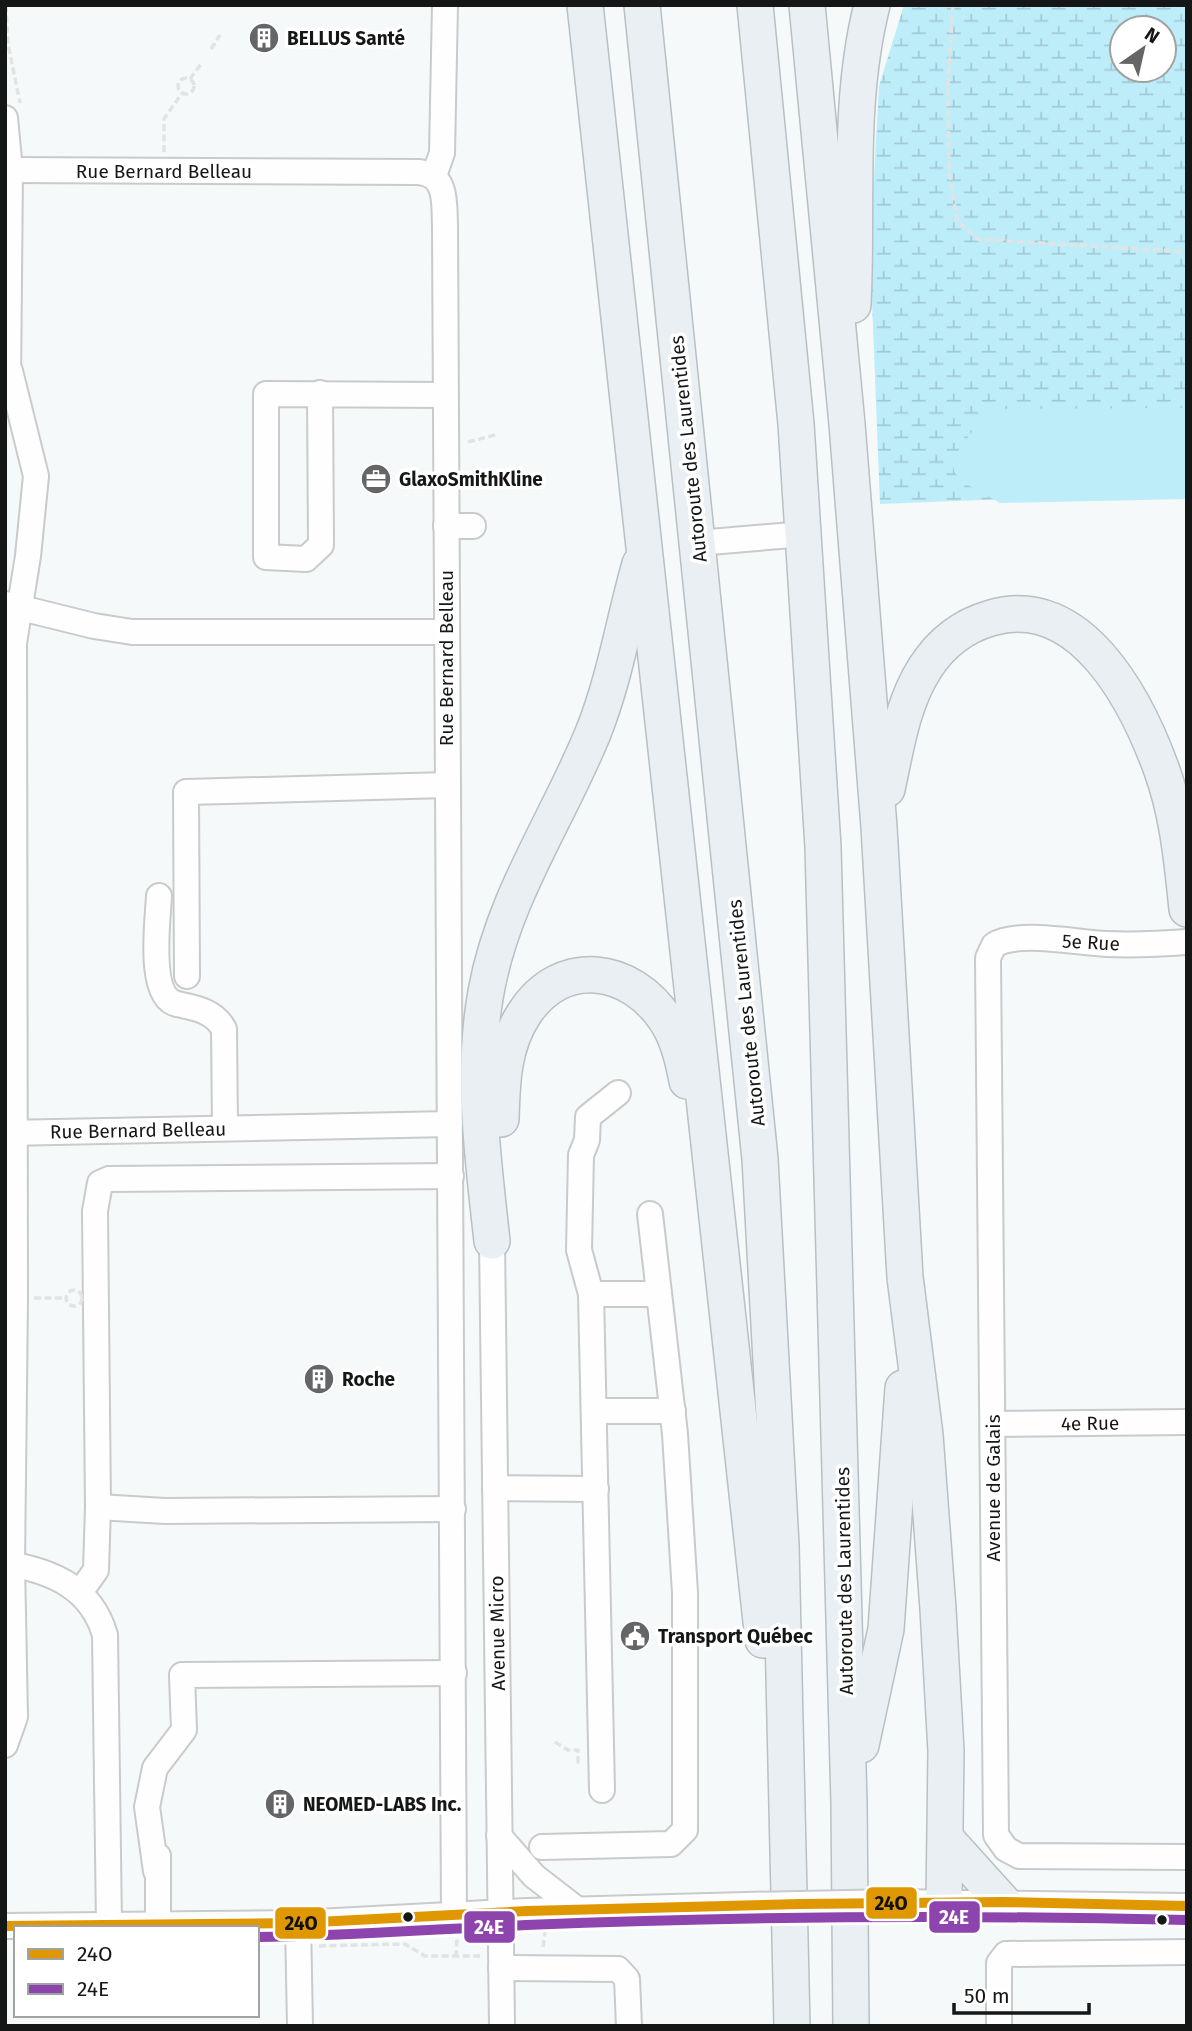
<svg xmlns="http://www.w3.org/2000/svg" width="1192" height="2031" viewBox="0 0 1192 2031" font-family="'Fira Sans',sans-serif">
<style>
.wetland{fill:url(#wetland-marsh);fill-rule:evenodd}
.park{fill:#bdedf9}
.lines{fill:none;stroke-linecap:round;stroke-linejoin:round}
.minor-casing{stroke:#c8cacb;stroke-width:28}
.highway-casing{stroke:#b8c0c4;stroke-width:38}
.path{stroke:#e2e3e3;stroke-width:3.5;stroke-dasharray:7 3.5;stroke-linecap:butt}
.minor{stroke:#fefefe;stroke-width:24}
.highway{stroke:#e9eff2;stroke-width:35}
.minor-bridge-casing{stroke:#c8cacb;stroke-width:28;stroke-linecap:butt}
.minor-bridge{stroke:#fefefe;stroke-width:24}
.bus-1-casing{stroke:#fff;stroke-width:16}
.bus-2-casing{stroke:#fff;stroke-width:16}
.bus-1{stroke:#e09802;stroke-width:10}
.bus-2{stroke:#8e44ad;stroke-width:10}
.bus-dot{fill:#151616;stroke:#fff;stroke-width:2.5}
.labels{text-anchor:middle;stroke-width:7;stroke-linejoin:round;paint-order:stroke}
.poi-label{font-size:19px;font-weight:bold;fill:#151616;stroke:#fff;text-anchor:start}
.street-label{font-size:19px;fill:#151616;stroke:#fff}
.line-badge{stroke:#fff;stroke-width:2.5}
.badge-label{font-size:19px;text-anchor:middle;font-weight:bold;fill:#fff}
.pale-badge-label{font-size:19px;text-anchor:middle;font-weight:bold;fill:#111}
</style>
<defs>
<pattern id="wetland-marsh" width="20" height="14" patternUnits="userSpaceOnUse" patternTransform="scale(1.75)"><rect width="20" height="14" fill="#bdedf9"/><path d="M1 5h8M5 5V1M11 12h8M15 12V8" fill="none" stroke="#a2cad5"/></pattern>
</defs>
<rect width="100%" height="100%" fill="#f6f9fa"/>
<!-- wetland -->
<path class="wetland" d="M904 5H1187V492L880 504 871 276 872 212 879 86ZM1122 28H1164V70H1122Z"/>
<!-- park -->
<polygon class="park" points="1187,408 1187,499 1000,503 966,484 955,473 951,460 989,409"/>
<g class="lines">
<!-- minor casing -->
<g class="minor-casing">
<g id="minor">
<polyline points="5,118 10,170 8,385"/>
<path d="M10 170 419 172C448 175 444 204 445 227L454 1916"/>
<polyline points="434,176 442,153 445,5"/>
<polyline points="320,393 321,545 306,559 266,557 266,394 445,395"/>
<polyline points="446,526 473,526"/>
<polyline points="698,543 804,534"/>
<polyline points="5,604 94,626 132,632 445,632"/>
<path d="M159 896C158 919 147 997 177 1004 196 1008 214 1011 224 1029L225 1128"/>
<path d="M1187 942C1160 944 1133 945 1106 944 1077 943 1018 930 994 945L988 958 996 1835 1006 1849 1019 1856 1187 1857"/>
<polyline points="187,976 186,792 447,785"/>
<polyline points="5,1133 450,1124"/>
<polyline points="492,1241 502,2026"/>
<polyline points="591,1294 659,1294"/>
<polyline points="594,1411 673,1411"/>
<polyline points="993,1424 1187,1422"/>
<polyline points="495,1488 596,1489"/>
<polyline points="98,1507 95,1211 100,1183 109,1179 451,1176"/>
<path d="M5 1563C52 1571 91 1587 105 1635L109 1925"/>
<polyline points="81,1591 96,1570 98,1507 165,1511 453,1509"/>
<polyline points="5,1745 15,1717 12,1564 15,1298 14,643 28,556 36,476 10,371"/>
<polyline points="602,1790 591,1294 579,1250 581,1155 587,1140 588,1117 618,1093"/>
<polyline points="499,1836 534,1876 578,1910"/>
<polyline points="542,1847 671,1844 685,1830 685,1593 675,1434 650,1214"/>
<polyline points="156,1871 147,1807 155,1768 184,1730 182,1675 454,1673"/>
<polyline points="896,1902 1187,1906"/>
<polyline points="298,1923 300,2026"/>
<polyline points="158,1925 158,1856"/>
<polyline points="5,1926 298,1923 527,1911 745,1905"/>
<polyline points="501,1968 618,1969 627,1979 629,2026"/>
<polyline points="999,2026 999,1963 1006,1954 1187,1952"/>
</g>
</g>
<!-- highway casing -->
<g class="highway-casing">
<g id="highway">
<polyline points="585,5 763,1640"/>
<polyline points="642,5 760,1159 781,1545 792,2026"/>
<polyline points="755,5 796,424 823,847 849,1803 851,2026"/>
<polyline points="807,5 847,424 879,827 905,1277 925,1435 938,1609 946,1751 944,1902"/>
<path d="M853 305C858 205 847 104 872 5"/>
<path d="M887 789C896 748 902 704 925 668 941 643 963 626 991 618 1080 591 1136 700 1161 768 1178 814 1182 861 1187 909"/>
<path d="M501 1119C502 1082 503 1046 524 1014 561 956 631 966 666 1020 678 1038 683 1060 687 1081"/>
<path d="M492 1241C483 1158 471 1075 486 992 503 897 557 821 593 733 615 678 624 620 640 564"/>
<polyline points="861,1745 886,1629 903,1388"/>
<polyline points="947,1840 1003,1902"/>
</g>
</g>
<!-- path -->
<g class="path">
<polyline points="6,5 8,44 20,103"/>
<polyline points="953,5 948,84 949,171 957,220 977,239 1187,252"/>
<polyline points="211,49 220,35"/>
<circle cx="186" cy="86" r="8"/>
<polyline points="190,79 201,64"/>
<polyline points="164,152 164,119 182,93"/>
<polyline points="468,442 495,435"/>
<circle cx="74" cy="1298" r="8"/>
<polyline points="34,1298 66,1298"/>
<polyline points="555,1742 568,1750 578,1750 578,1762 580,1762"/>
<polyline points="319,1946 405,1944 425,1956 482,1956"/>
<polyline points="543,1947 545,1931"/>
<polyline points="456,1957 457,1936"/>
</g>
<!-- minor -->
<use href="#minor" class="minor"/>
<!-- highway -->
<use href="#highway" class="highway"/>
<!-- minor-bridge casing -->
<g class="minor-bridge-casing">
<polyline id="minor-bridge" points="745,1905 896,1902"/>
</g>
<!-- minor-bridge -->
<use href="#minor-bridge" class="minor-bridge"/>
<!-- bus-1 casing -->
<g class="bus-1-casing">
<polyline id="bus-1" points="5,1926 298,1923 527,1911 800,1904 1003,1902 1187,1906"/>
</g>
<!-- bus-2 casing -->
<g class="bus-2-casing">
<path id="bus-2" d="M257 1937C347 1936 437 1929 526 1925 746 1916 967 1915 1187 1920"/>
</g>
<!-- bus-1 -->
<use href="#bus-1" class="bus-1"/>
<!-- bus-2 -->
<use href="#bus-2" class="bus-2"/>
</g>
<!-- icons -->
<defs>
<g id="building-disc" transform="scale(1.575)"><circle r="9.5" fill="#646566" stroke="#fff"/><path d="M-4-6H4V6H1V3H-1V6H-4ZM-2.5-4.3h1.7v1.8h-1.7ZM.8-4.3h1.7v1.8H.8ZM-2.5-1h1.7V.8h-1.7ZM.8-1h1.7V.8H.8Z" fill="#fff"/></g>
<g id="office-disc" transform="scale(1.575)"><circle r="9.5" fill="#646566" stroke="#fff"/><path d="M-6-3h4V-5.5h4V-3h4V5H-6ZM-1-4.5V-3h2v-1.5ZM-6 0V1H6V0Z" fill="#fff"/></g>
<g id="civic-disc" transform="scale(1.575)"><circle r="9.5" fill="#646566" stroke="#fff"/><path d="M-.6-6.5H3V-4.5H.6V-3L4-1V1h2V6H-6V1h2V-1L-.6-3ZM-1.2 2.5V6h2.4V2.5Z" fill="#fff"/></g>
</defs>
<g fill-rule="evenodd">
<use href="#building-disc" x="264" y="38"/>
<use href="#office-disc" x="376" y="479"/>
<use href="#building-disc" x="319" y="1379"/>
<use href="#civic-disc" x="635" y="1636"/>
<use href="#building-disc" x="280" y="1804"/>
</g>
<!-- markers -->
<g class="bus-dot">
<circle cx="408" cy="1917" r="6"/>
<circle cx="1162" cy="1920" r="6"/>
</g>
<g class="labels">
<!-- poi labels -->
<g class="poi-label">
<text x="287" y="45">BELLUS Santé</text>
<text x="399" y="486">GlaxoSmithKline</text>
<text x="342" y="1386">Roche</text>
<text x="658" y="1643">Transport Québec</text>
<text x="303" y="1811">NEOMED-LABS Inc.</text>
</g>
<!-- street labels -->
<g class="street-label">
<text x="164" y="178">Rue Bernard Belleau</text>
<text transform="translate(688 449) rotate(-96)" y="7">Autoroute des Laurentides</text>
<text transform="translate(446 658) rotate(-90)" y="7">Rue Bernard Belleau</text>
<text transform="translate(1091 942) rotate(3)" y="7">5e Rue</text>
<text transform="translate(746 1013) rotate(-96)" y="7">Autoroute des Laurentides</text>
<text transform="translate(138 1130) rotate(-1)" y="7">Rue Bernard Belleau</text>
<text transform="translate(1090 1423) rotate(-1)" y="7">4e Rue</text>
<text transform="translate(993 1488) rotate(-90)" y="7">Avenue de Galais</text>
<text transform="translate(844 1581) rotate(-91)" y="7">Autoroute des Laurentides</text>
<text transform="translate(497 1633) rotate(-91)" y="7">Avenue Micro</text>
</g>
</g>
<g class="line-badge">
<rect x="865" y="1886" width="53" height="34" rx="7" fill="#e09802"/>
<rect x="928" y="1900" width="53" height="34" rx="7" fill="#8e44ad"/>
<rect x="274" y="1906" width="53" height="34" rx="7" fill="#e09802"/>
<rect x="463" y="1910" width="53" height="34" rx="7" fill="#8e44ad"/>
</g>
<g class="badge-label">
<text x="954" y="1924">24E</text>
<text x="489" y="1934">24E</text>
</g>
<g class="pale-badge-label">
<text x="891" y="1910">24O</text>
<text x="301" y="1930">24O</text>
</g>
<!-- border -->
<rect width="1192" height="2031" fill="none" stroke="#151616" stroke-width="14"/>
<!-- legend -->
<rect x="14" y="1926" width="245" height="91" fill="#ffffff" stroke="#a1a2a2" stroke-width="2"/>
<rect x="28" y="1949" width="35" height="10" fill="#e09802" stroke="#a1a2a2" stroke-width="2"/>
<text x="77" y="1961" font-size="21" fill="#151616">24O</text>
<rect x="28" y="1984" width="35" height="10" fill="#8e44ad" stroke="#a1a2a2" stroke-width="2"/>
<text x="77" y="1996" font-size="21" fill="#151616">24E</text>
<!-- north arrow -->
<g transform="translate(1143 49) rotate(34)"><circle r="33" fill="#ffffff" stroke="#a1a2a2" stroke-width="2"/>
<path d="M0-5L12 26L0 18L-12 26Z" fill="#646566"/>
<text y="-10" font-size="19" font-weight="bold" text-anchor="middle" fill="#151616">N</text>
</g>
<!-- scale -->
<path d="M954 2003v10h135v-10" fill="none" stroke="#151616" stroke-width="3.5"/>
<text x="964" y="2003" font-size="21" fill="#151616" stroke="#ffffff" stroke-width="5" paint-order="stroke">50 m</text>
</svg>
